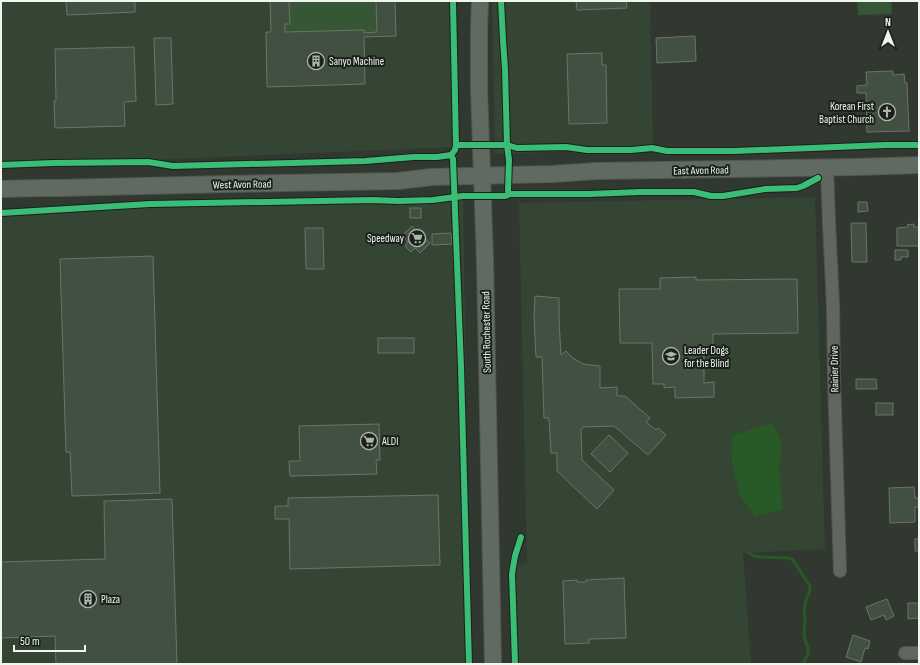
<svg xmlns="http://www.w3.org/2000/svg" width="920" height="665" viewBox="0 0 920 665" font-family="'Sofia Sans Condensed',sans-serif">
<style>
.built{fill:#344533}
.green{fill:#365635}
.water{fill:#275a27}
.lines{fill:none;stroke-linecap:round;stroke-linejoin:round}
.stream{stroke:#275a27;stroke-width:3}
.building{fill:#425041;stroke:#6d736c}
.minor-casing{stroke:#50574f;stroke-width:14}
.major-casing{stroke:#50574f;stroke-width:18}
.minor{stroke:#616660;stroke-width:12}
.major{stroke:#616a60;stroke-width:16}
.cycleway-casing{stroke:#1a201a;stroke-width:8}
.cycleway{stroke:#3abd76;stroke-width:6}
.labels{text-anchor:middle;stroke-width:4;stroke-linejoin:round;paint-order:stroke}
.poi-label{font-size:11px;fill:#eef6ed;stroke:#1a201a;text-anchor:start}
.street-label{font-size:11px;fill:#eef6ed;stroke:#1a201a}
</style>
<rect width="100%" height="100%" fill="#313830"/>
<!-- built -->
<g class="built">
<polygon points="1,1 452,1 454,147 149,160 1,168"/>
<polygon points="492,1 650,1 653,146 604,150 495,154"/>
<polygon points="463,195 470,664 1,664 1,211"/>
<polygon points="815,197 825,549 743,553 751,664 511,664 508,565 527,563 519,203"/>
</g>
<!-- green -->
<g class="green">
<polygon points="289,1 376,1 377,32 364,33 363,30 285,32 285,24 289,24"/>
<polygon points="857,1 891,1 892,14 858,15"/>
</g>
<!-- water -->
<polygon class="water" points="772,423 782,442 779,469 783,510 755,516 739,494 732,461 731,436"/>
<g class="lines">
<!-- stream -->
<polyline class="stream" points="748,552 754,556 759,557 789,558 793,560 810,586 810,591 807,597 804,609 805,621 804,631 805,640 808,648 808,654 803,664"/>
</g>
<!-- building -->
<g class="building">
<polygon points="66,1 135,1 135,12 67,15"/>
<polygon points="270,1 289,1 290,24 285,24 285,32 364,30 364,33 377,32 376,1 395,1 396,36 364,37 365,84 267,87 266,32 271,32"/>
<polygon points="576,1 626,1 627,8 577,10"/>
<polygon points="695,36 696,61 657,63 656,38"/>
<polygon points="154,38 171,38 173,104 156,105"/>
<polygon points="134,47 136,101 124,102 125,126 55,128 54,101 56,101 55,49"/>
<polygon points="602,53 602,65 606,65 607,123 569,124 567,54"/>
<polygon points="893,71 893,75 904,74 905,83 907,83 909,131 867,132 866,93 857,93 857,86 867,85 866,72"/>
<polygon points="858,202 867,202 868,211 858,212"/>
<rect x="410" y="208" width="11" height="10"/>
<polygon points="851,223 866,223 867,262 852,262"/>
<polygon points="914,224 914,227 919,227 919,246 897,246 897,228 908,227 907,225"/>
<polygon points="412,226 430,243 420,253 415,248 411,252 405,246 408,242 402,236"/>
<polygon points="305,228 323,228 324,269 306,269"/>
<polygon points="451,233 452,244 432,245 432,234"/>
<polygon points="895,250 908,250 908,257 901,257 901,260 895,260"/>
<polygon points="153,256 160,493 72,496 70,452 66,452 60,259"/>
<polygon points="696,277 696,280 797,279 798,333 713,334 713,348 704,349 704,383 714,382 714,397 675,398 675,387 664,388 664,384 653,384 652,343 620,343 619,289 660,289 660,278"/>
<polygon points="535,296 559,298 559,319 561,355 566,351 573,358 583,364 600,366 600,388 617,387 617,396 625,396 650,418 646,422 656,430 658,428 666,435 648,455 614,426 583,427 581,430 582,460 614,490 597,509 557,471 557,453 551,453 549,418 544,418 542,357 536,357 534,317"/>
<rect x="378" y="338" width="36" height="15"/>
<polygon points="856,379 876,379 877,389 856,389"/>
<rect x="876" y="403" width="17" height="12"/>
<polygon points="379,424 380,460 376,460 377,474 290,476 289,461 300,461 299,426"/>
<polygon points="609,435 628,453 610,472 591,454"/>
<polygon points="914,487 915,498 919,498 919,507 915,507 915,522 890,523 889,488"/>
<polygon points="438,495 440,565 290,569 289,519 275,519 275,506 288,506 288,498"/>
<polygon points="172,499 177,664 56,664 55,636 1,638 1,562 105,559 104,501"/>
<rect x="915" y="539" width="4" height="12"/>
<polygon points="624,578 626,638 589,639 589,643 565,644 563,581 577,580 577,582 586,582 586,580"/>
<polygon points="887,599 894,616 886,620 884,615 871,620 866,607"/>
<polygon points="908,603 919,603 919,618 908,619"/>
<polygon points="853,635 870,641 868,649 865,648 861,662 846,657"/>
</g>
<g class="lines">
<!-- minor casing -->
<g class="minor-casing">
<g id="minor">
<polyline points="827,167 829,223 833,305 834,376 840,571"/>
<polyline points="905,653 919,653"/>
</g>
</g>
<!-- major casing -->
<g class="major-casing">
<g id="major">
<polyline points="480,1 479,29 479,89 485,261 493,664"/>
<polyline points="1,189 39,188 59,188 228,184 398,181 432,177 553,174 596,171 856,167 919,165"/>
</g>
</g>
<!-- minor -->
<use href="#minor" class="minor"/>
<!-- major -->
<use href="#major" class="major"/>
<!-- cycleway casing -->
<g class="cycleway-casing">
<g id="cycleway">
<path d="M453 1 456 145 455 150 451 155 453 159C455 228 459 298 461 367 464 466 466 565 469 664"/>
<polyline points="501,1 503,40 505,69 507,145 517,148 566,147 587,150 631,150 652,148 667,151 734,151 886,145 919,145"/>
<polyline points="456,145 507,145 509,160 508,191"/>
<polyline points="1,165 53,163 148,162 173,166 365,161 414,157 437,157 451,155"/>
<polyline points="1,213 150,204 373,200 398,201 433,200 463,196 505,196 510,194 589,194 640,192 694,192 711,196 723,196 765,189 797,188 803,186 818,178"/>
<polyline points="515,664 512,574 515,556 521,537"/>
</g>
</g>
<!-- cycleway -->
<use href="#cycleway" class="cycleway"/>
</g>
<!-- icons -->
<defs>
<g id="building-ring" transform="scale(0.9)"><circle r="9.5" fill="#1a201a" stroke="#acb4ab" stroke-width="1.5"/><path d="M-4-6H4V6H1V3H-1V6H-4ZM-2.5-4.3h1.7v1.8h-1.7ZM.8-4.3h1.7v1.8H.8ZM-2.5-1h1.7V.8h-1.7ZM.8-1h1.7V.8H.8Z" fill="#acb4ab"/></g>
<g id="church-ring" transform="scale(0.9)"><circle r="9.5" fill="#1a201a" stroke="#acb4ab" stroke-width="1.5"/><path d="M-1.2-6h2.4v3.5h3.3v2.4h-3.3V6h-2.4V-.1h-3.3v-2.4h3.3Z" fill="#acb4ab"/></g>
<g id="supermarket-ring" transform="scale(0.9)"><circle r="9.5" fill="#1a201a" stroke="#acb4ab" stroke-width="1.5"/><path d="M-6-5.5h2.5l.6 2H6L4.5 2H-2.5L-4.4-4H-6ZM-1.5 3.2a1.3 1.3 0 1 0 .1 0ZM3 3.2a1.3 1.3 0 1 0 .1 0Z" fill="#acb4ab"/></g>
<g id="school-ring" transform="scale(0.9)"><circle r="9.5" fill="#1a201a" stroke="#acb4ab" stroke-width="1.5"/><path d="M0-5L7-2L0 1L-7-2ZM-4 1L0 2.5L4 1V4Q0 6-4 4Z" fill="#acb4ab"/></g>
</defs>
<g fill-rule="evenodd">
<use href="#building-ring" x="316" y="61"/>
<use href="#church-ring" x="887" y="112"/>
<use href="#supermarket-ring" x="417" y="238"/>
<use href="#school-ring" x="671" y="356"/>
<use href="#supermarket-ring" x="369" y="441"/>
<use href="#building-ring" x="88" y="599"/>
</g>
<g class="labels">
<!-- poi labels -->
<g class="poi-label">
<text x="329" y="65">Sanyo Machine</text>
<text x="874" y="110" text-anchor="end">Korean First<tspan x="874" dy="13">Baptist Church</tspan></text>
<text x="404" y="242" text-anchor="end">Speedway</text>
<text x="684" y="354">Leader Dogs<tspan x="684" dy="13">for the Blind</tspan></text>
<text x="382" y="445">ALDI</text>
<text x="101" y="603">Plaza</text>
</g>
<!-- street labels -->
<g class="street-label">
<text transform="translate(701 170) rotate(-1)" y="4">East Avon Road</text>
<text transform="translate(242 184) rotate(-1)" y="4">West Avon Road</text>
<text transform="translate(486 332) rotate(-91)" y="4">South Rochester Road</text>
<text transform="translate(834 369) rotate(-91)" y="4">Rainier Drive</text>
</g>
</g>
<!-- border -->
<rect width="920" height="665" fill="none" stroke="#eef6ed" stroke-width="4"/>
<!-- north arrow -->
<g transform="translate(888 32)" stroke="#1a201a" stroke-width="3" paint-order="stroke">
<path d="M0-3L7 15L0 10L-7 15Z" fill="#eef6ed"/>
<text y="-6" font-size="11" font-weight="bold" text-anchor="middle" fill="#eef6ed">N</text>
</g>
<!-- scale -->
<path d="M14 645v6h71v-6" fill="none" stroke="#eef6ed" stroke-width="2"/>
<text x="20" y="645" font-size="12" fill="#eef6ed" stroke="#1a201a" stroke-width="3" paint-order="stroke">50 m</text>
</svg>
